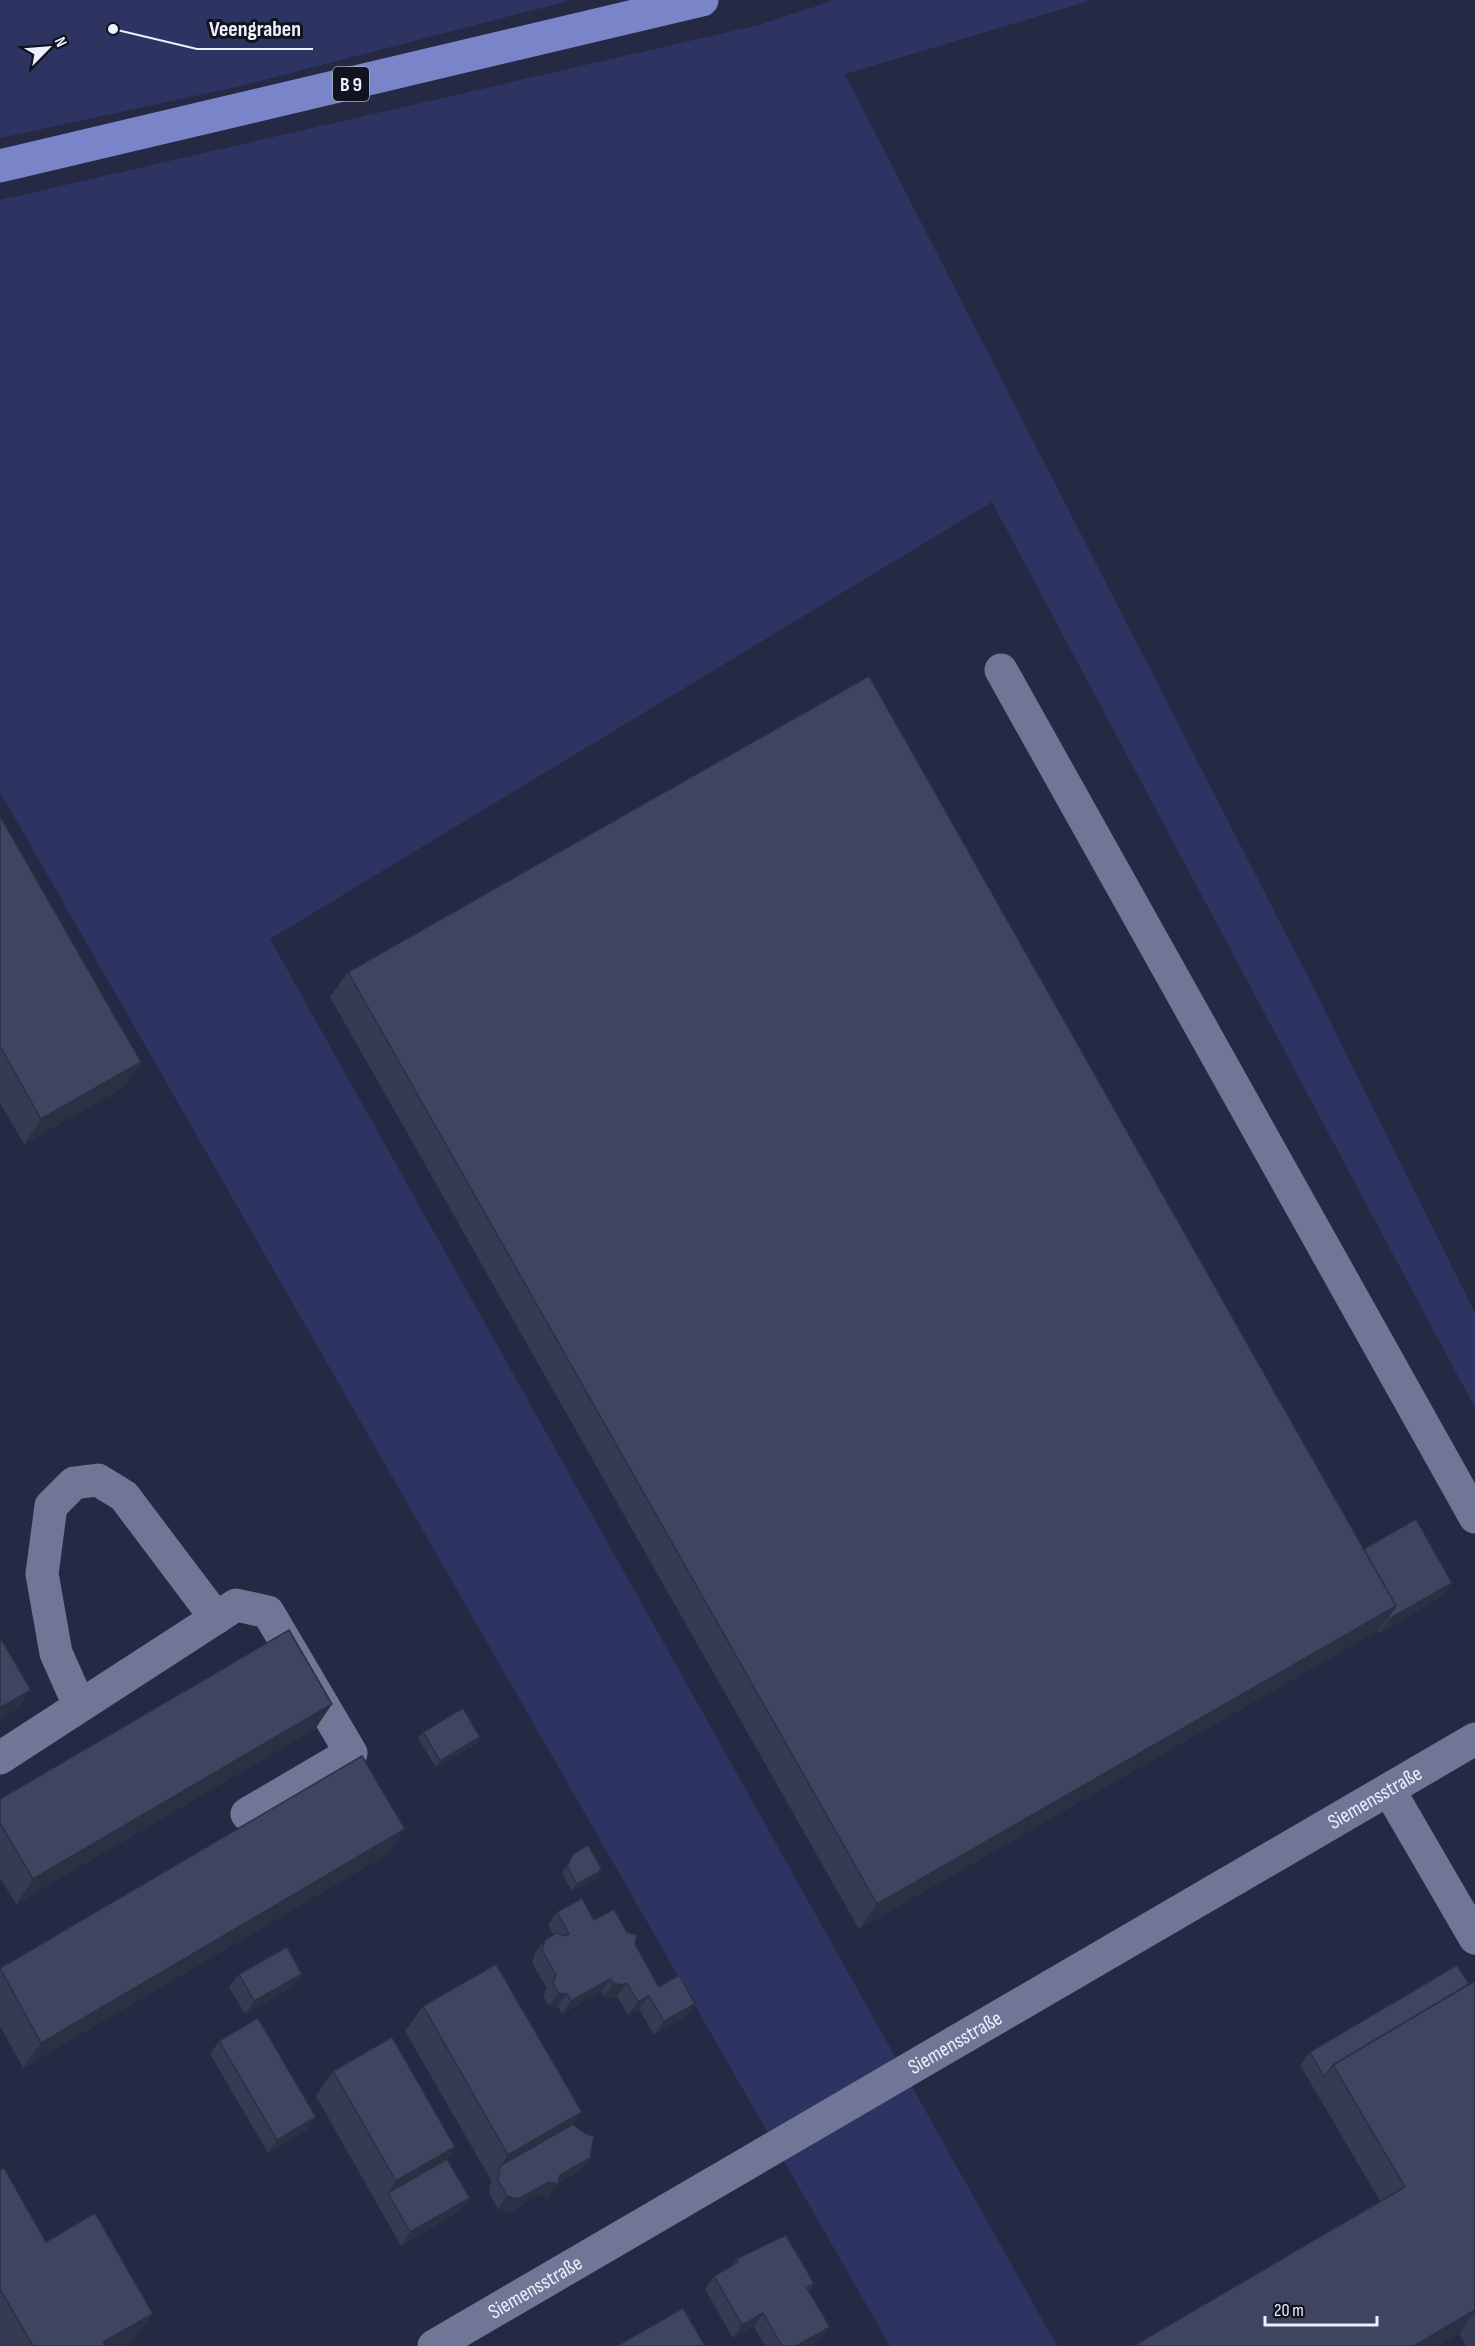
<svg xmlns="http://www.w3.org/2000/svg" width="1475" height="2346" viewBox="0 0 1475 2346" font-family="'Sofia Sans Condensed',sans-serif">
<style>
.green{fill:#2e3461}
.lines{fill:none;stroke-linecap:round;stroke-linejoin:round}
.minor{stroke:#707695;stroke-width:33}
.major{stroke:#7a84c9;stroke-width:33}
.wall{fill:#363a53}
.shaded-wall{fill:#2c3043}
.building{fill:#3f4460;stroke:#2c3043;stroke-width:1.5}
.labels{text-anchor:middle;stroke-width:6;stroke-linejoin:round;paint-order:stroke}
.shield{fill:#11131e;stroke:#aaadba;stroke-width:1.5}
.shield-label{font-size:20px;font-weight:bold;fill:#eceffd}
.street-label{font-size:21px;fill:#eceffd;stroke:#11131e}
.leader{fill:none;stroke:#eceffd;stroke-width:2}
.callout-dot{fill:#eceffd;stroke:#11131e;stroke-width:2}
.callout-label{font-size:22px;text-anchor:middle;font-weight:bold;fill:#eceffd;stroke:#11131e;stroke-width:6;stroke-linejoin:round;paint-order:stroke}
</style>
<rect width="100%" height="100%" fill="#252943"/>
<!-- green -->
<g class="green">
<polygon points="0,0 572,0 241,86 0,138"/>
<polygon points="835,0 1092,0 845,74 1308,977 1475,1313 1475,1408 992,502 270,939 1057,2346 890,2346 0,792 0,200 759,25"/>
</g>
<g class="lines">
<!-- minor -->
<g class="minor">
<polyline points="1001,670 1475,1517"/>
<polyline points="79,1705 56,1653 42,1574 51,1506 74,1483 98,1480 124,1496 216,1618"/>
<polyline points="0,1758 236,1605 268,1612 351,1753 247,1814"/>
<polyline points="1389,1790 1475,1938"/>
<path id="s1" d="M434 2346 1475 1739"/>
</g>
<!-- major -->
<polyline class="major" points="0,166 702,0"/>
</g>
<!-- wall -->
<g class="wall">
<polygon points="0,816 141,1062 123,1088 24,1144 0,1103"/>
<polygon points="348,972 1364,1549 1452,1583 1443,1596 1380,1633 1378,1630 859,1929 330,997"/>
<polygon points="332,1704 315,1729 16,1904 0,1878 0,1799"/>
<polygon points="423,1732 480,1737 476,1744 436,1767 418,1738"/>
<polygon points="574,1853 597,1877 572,1891 562,1873"/>
<polygon points="388,1854 23,2068 0,2026 0,1968"/>
<polygon points="557,1912 594,1920 635,1944 659,1987 686,2017 654,2035 639,2009 628,2015 617,1996 613,1999 604,1996 601,1992 562,2014 558,2007 549,2006 543,1996 547,1988 532,1963 535,1953 545,1940 553,1935 548,1925"/>
<polygon points="239,1974 293,1987 245,2014 229,1987"/>
<polygon points="1475,1981 1475,2346 1466,2346 1459,2334 1439,2346 1134,2346 1380,2201 1300,2065 1310,2052 1469,1984"/>
<polygon points="423,2006 573,2124 590,2158 580,2171 557,2184 548,2198 539,2195 509,2213 498,2209 489,2193 491,2180 405,2031"/>
<polygon points="219,2041 307,2130 268,2153 210,2054"/>
<polygon points="333,2071 455,2147 447,2159 460,2211 401,2246 316,2096"/>
<polygon points="0,2170 46,2242 135,2339 123,2346 1,2346 0,2344"/>
<polygon points="736,2259 814,2283 809,2291 820,2340 810,2346 765,2346 754,2326 733,2338 705,2289 714,2276 731,2266"/>
</g>
<!-- shaded-wall -->
<g class="shaded-wall">
<polygon points="141,1062 123,1088 24,1144 41,1119"/>
<polygon points="1452,1583 1443,1596 1380,1633 1389,1619"/>
<polygon points="1396,1606 1378,1631 859,1929 877,1904"/>
<polygon points="31,1690 17,1709 0,1719 0,1708"/>
<polygon points="332,1704 315,1729 16,1904 33,1879"/>
<polygon points="480,1737 476,1744 436,1767 440,1761"/>
<polygon points="405,1829 388,1854 23,2068 41,2043"/>
<polygon points="602,1870 597,1877 572,1891 577,1884"/>
<polygon points="302,1974 293,1987 245,2014 254,2001"/>
<polygon points="610,1979 601,1992 562,2014 571,2001"/>
<polygon points="613,1983 627,1983 617,1996 613,1999 604,1996"/>
<polygon points="558,1993 567,1994 558,2007 549,2006"/>
<polygon points="649,1996 639,2009 628,2015 638,2002"/>
<polygon points="695,2004 686,2017 654,2035 664,2021"/>
<polygon points="582,2112 564,2138 500,2166 490,2180 508,2155"/>
<polygon points="316,2117 307,2130 268,2153 277,2140"/>
<polygon points="455,2147 438,2172 388,2193 396,2181"/>
<polygon points="590,2158 580,2171 557,2184 548,2198 539,2195 509,2213 498,2209 507,2196 560,2175"/>
<polygon points="470,2198 460,2211 401,2246 410,2232"/>
<polygon points="1475,2310 1475,2311 1459,2334 1439,2346 1414,2346"/>
<polygon points="763,2313 754,2326 733,2338 742,2325"/>
<polygon points="153,2314 135,2339 123,2346 100,2346 103,2342"/>
<polygon points="830,2327 820,2340 810,2346 796,2346"/>
</g>
<!-- building -->
<g class="building">
<polygon points="869,676 1396,1606 877,1904 348,972"/>
<polygon points="0,816 141,1062 41,1119 0,1046"/>
<polygon points="1416,1519 1452,1583 1389,1619 1388,1617 1396,1606 1364,1549"/>
<polygon points="289,1630 332,1704 33,1879 0,1823 0,1799"/>
<polygon points="0,1637 31,1690 0,1708"/>
<polygon points="463,1708 480,1737 440,1761 423,1732"/>
<polygon points="362,1756 405,1829 41,2043 0,1968"/>
<polygon points="588,1845 602,1870 577,1884 567,1866 574,1853"/>
<polygon points="582,1898 594,1920 614,1909 627,1932 637,1935 635,1944 659,1987 679,1975 695,2004 664,2021 649,1996 638,2002 627,1983 622,1985 613,1983 610,1979 571,2001 567,1994 558,1993 553,1983 556,1975 542,1950 545,1940 556,1933 565,1936 569,1934 557,1912"/>
<polygon points="287,1947 302,1974 254,2001 239,1974"/>
<polygon points="496,1964 582,2112 508,2155 423,2006"/>
<polygon points="1457,1965 1469,1984 1333,2065 1324,2077 1310,2052"/>
<polygon points="1475,1981 1475,2310 1414,2346 1136,2346 1135,2345 1405,2187 1333,2065"/>
<polygon points="258,2018 316,2117 277,2140 219,2041"/>
<polygon points="392,2037 455,2147 396,2181 333,2071"/>
<polygon points="573,2124 586,2134 594,2136 590,2158 560,2175 558,2184 549,2182 518,2199 507,2196 498,2180 500,2166"/>
<polygon points="447,2159 470,2198 410,2232 388,2193"/>
<polygon points="4,2168 46,2242 95,2213 153,2314 103,2342 106,2346 33,2346 0,2289 0,2170"/>
<polygon points="786,2235 814,2283 807,2288 830,2327 796,2346 782,2346 763,2313 742,2325 714,2276 738,2262 736,2259"/>
<polygon points="683,2308 705,2346 617,2346"/>
</g>
<g class="labels">
<!-- shield labels -->
<rect class="shield" x="333" y="67" width="36" height="34" rx="4.5"/>
<g class="shield-label">
<text x="351" y="91">B 9</text>
</g>
<!-- street labels -->
<g class="street-label">
<text dy="7" stroke="none"><textPath href="#s1" startOffset="1089">Siemensstraße</textPath></text>
<text dy="7" stroke="none"><textPath href="#s1" startOffset="603">Siemensstraße</textPath></text>
<text dy="7" stroke="none"><textPath href="#s1" startOffset="117">Siemensstraße</textPath></text>
</g>
</g>
<!-- callouts -->
<path class="leader" d="M113 29L197 49H313"/>
<circle class="callout-dot" cx="113" cy="29" r="6"/>
<g class="callout-label">
<text x="255" y="36">Veengraben</text>
</g>
<!-- north arrow -->
<g transform="translate(48 48) rotate(65)" stroke="#11131e" stroke-width="4.5" paint-order="stroke">
<path d="M0-4.5L10 22L0 15L-10 22Z" fill="#eceffd"/>
<text y="-9" font-size="16" font-weight="bold" text-anchor="middle" fill="#eceffd">N</text>
</g>
<!-- scale -->
<path d="M1265 2316v9h112v-9" fill="none" stroke="#eceffd" stroke-width="3"/>
<text x="1274" y="2316" font-size="18" fill="#eceffd" stroke="#11131e" stroke-width="4.5" paint-order="stroke">20 m</text>
</svg>
